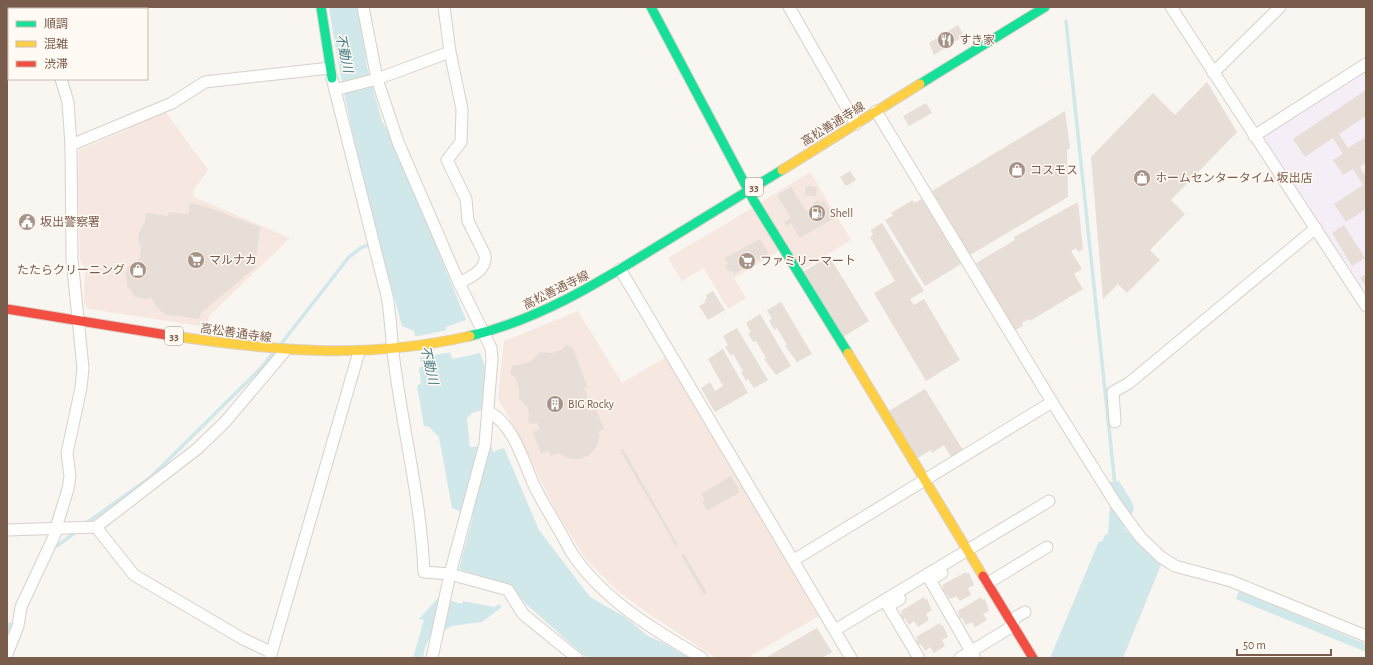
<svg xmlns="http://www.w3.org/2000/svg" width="1373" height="665" viewBox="0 0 1373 665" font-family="'Alegreya Sans','Noto Sans JP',sans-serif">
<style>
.commercial{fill:#f6e8e1}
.education{fill:#f6eef6}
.water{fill:#d0e8ea}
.pier{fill:#f9f5f0}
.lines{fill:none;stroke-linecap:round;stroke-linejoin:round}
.stream{stroke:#d0e8ea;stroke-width:3.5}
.building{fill:#e6ded7}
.street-casing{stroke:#d7d1cb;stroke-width:13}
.fast-casing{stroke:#d9d2cb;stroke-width:11}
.slow-casing{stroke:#d9d2cb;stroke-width:11}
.jam-casing{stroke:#d9d2cb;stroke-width:11}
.street{stroke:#fefefd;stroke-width:11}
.fast{stroke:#16e098;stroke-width:9}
.slow{stroke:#ffcf43;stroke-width:9}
.jam{stroke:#f24e42;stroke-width:9}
.labels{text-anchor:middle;stroke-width:3;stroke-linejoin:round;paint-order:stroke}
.shield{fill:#fffaf3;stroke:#a28b7f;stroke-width:1}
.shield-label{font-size:11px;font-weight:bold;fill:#7a5c4d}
.poi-label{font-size:12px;fill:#7a5c4d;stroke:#fffaf3;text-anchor:start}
.street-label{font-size:12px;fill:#7a5c4d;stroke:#fffaf3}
.water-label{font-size:13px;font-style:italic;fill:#437c86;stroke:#fffaf3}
</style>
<rect width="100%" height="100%" fill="#f9f5f0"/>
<!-- commercial -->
<g class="commercial">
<polygon points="165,111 208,170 193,191 194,197 290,238 209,316 207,327 89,309 84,303 85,269 80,260 78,184 79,150 129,129 128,126"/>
<polygon points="810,172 851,240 802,270 761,202"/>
<polygon points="752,208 779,251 734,278 746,298 728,309 704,268 682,281 668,258"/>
<polygon points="578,311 622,383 666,357 819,616 747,658 716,658 646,612 615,589 584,557 554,507 520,438 498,398 504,341"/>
</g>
<!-- education -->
<polygon class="education" points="1366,70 1366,297 1364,294 1365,293 1262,137"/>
<!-- water -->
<g class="water">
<path d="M329 7H357L366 58V63L382 121 394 141 466 320 446 327 451 356 453 359 480 353 486 369 482 410 472 413 467 418 470 447 491 446 493 452 504 448 539 530 590 597 625 617 648 636 664 643 689 658H587L527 605 512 587 459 569 473 516 452 508 439 437 429 427 424 426 417 386 421 383 419 368 423 365 420 360 414 331 402 326C373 221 345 115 329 7Z"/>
<polygon points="1119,481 1132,502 1134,509 1124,528 1139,544 1161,565 1123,658 1050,658 1099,541 1102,542 1105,535 1108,534 1110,505 1117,496 1108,482"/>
<polygon points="1239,591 1366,644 1366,652 1236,599"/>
<polygon points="439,597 462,604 463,601 494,607 499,604 502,607 482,622 451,626 444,631 431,635 425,647 423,658 413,658 424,620 419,619"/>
</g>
<!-- pier -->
<polygon class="pier" points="448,330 452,352 417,358 413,337"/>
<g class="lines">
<!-- stream -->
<g class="stream">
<polyline points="1066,21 1115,485"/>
<polyline points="281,344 349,257 362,247 373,244"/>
<polyline points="85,524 151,477 261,368 272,354"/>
<polyline points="57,546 77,531"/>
<polyline points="7,631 10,624"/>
</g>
</g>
<!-- building -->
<g class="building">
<polygon points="958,25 964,36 934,55 929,43 940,36 938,34 944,31 945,33"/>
<polygon points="1207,82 1237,132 1171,200 1185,214 1150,250 1160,260 1127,293 1118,284 1103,299 1091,157 1153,93 1175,115"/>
<polygon points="1366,90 1366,116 1339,134 1348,148 1366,137 1366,162 1360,167 1366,177 1366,209 1346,222 1334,204 1363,185 1353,169 1343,175 1333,160 1343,154 1333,138 1305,157 1293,139"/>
<polygon points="926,103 932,113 909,126 903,116"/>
<polygon points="1065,111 1070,148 1067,150 1068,197 970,255 932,191"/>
<polygon points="850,171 856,180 846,186 840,177"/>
<polygon points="806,186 817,187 816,196 804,195"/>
<polygon points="791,187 806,211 815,206 813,203 818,200 820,203 824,201 834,218 800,238 791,223 787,226 784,222 791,218 777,195"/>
<polygon points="922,199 961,264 925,286 885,220 893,216 891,213 913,200 914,203"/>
<polygon points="1078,202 1083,249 1078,252 1076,248 1071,251 1082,269 1074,274 1083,289 1030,321 1029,319 1022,323 1023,326 1015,330 979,271 981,270 976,263 1015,240 1014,237"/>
<polygon points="190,203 204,206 260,227 255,268 201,313 199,319 164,314 155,305 151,297 145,299 135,297 127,286 126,273 128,267 140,258 141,248 138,239 139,233 145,221 146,213 168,216 169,212 188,214"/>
<polygon points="882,223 924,291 910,299 914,305 924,299 960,360 926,381 874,293 895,281 870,237 873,235 871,230"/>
<polygon points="1344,225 1365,258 1352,266 1332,233"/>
<polygon points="760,239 769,254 734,274 732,270 729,272 725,266 728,264 725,258"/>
<polygon points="829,256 869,321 843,337 803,272"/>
<polygon points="1366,274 1366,286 1360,278"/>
<polygon points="713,291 725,310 708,320 699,306 706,302 705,300 707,298 706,295"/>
<polygon points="781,302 812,354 797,362 785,346 787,345 777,328 774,330 769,320 772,319 767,310"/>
<polygon points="760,314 791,366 776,375 764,359 766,358 756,341 753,342 748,333 751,332 746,323"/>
<polygon points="737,328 768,380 754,388 748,379 746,381 741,372 743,371 733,354 731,356 725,347 728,345 723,336"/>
<polygon points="566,345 573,348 587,386 584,388 588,398 585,399 590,411 596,409 604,429 598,431 600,437 598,438 599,441 595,449 588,456 578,459 567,458 559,453 551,456 549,451 541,454 533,432 540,430 537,423 532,424 528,421 529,413 527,406 519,398 519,388 516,379 510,373 513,365 520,365 531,361 540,352 552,353 561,350"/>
<polygon points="723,349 748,393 715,412 701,388 710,382 715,391 723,386 708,359"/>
<polygon points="925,389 963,450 951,457 944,445 932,453 931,450 918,458 889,411"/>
<polygon points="623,449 678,545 676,546 620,450"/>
<polygon points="731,476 740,492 707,511 702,502 705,500 701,494"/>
<polygon points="684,554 707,593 704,595 681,555"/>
<polygon points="966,572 967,574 969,573 974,585 968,588 971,595 960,601 956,596 950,599 942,589 944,588 942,585"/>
<polygon points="924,597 925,600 927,599 932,610 926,614 929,620 918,627 914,621 909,625 905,618 903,619 900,615 902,614 901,611"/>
<polygon points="981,597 983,600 985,599 989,611 983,614 987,620 975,627 972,622 966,625 962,618 960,619 958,611"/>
<polygon points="940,623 941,626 943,625 948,637 942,640 945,646 934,653 930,647 925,651 921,644 919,645 916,641 918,640 916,637"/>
<polygon points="817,628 832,652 822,658 765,658"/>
</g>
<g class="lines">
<!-- street casing -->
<g class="street-casing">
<g id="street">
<polyline points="7,7 10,9"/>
<polyline points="363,7 377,79 398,142 459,283"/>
<polyline points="789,7 856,124"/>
<polyline points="1171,7 1366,306"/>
<polyline points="1213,73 1280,7"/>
<path d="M332 78 387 296C391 317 391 339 394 360 403 431 421 500 424 572L450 574 508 590 523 614 577 658"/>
<polyline points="335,90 377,79 450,52"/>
<polyline points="876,111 1052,402 1116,504 1141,538 1161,557 1175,566 1231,581 1366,636"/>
<polyline points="1254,136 1366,64"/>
<polyline points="71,145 172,103 205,82 330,68"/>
<polyline points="620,269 851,658"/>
<path d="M489 412C514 425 523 461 534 485 541 500 550 514 558 528 564 538 569 550 576 559 608 603 656 631 702 658"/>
<polyline points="1115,422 1113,392 1129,383 1316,228"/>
<polyline points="96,527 134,575 243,639 271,652"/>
<polyline points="56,528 68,489 70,476 67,453 81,388 83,368 72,259 71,145 68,102 61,79"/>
<polyline points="7,530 96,527 197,449 225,422 285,351"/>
<polyline points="794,560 1052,402"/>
<polyline points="942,573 930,580 975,658"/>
<polyline points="988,583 1047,547"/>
<polyline points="900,599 888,606 919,658"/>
<polyline points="835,630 1049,501"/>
<polyline points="7,654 18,626 21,607 58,528"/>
<polyline points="270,658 359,352"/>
<path d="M432 658 450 574 485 444 492 359 491 348 459 283C471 277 487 270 485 255L468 221 466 199 447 160 461 142 462 109 450 52 444 7"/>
<polyline points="960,658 1008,629 1016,617 1025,612"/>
</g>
</g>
<!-- fast casing -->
<g class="fast-casing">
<g id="fast">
<polyline points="321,7 332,78"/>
<polyline points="651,7 754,201 848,353"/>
<polyline points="920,84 1045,7"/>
<path d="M470 336C537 320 595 285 653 249 696 223 739 196 782 170"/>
</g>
</g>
<!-- slow casing -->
<g class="slow-casing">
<g id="slow">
<polyline points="782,170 920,84"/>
<path d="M167 335C273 351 365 360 470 336"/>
<polyline points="848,353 983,576"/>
</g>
</g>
<!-- jam casing -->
<g class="jam-casing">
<g id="jam">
<polyline points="7,309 167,335"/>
<polyline points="983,576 1033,658"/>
</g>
</g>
<!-- street -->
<use href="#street" class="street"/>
<!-- fast -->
<use href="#fast" class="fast"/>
<!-- slow -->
<use href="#slow" class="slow"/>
<!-- jam -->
<use href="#jam" class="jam"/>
</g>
<!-- icons -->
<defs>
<g id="restaurant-disc" transform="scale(0.9)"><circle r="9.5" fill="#a69286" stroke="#fffaf3"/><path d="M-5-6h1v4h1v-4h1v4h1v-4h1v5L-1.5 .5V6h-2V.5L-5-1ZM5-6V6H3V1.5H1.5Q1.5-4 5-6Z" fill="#fff"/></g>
<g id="shop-disc" transform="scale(0.9)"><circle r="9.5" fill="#a69286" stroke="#fffaf3"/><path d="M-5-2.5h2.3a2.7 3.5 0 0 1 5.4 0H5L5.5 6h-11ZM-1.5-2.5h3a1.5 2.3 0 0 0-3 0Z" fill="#fff"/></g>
<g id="fuel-disc" transform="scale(0.9)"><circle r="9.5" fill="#a69286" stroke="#fffaf3"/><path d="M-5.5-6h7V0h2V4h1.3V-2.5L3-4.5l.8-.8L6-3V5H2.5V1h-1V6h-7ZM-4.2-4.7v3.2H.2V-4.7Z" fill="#fff"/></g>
<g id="civic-disc" transform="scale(0.9)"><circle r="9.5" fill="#a69286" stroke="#fffaf3"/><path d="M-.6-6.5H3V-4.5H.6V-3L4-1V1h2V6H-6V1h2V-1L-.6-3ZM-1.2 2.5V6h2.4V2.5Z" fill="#fff"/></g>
<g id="supermarket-disc" transform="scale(0.9)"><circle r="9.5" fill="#a69286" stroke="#fffaf3"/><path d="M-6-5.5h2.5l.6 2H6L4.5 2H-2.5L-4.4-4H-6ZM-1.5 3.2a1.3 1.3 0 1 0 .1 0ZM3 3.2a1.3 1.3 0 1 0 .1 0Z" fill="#fff"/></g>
<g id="building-disc" transform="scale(0.9)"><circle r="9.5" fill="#a69286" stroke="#fffaf3"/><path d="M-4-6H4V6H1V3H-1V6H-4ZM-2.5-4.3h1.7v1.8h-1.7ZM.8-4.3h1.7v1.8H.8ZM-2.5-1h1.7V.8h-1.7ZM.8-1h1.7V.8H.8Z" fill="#fff"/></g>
</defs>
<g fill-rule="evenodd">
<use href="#restaurant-disc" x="946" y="40"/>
<use href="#shop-disc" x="1017" y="170"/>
<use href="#shop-disc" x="1142" y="178"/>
<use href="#fuel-disc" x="817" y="213"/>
<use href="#civic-disc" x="27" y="222"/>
<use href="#supermarket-disc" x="196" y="260"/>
<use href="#supermarket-disc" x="747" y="261"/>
<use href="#shop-disc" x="138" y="270"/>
<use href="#building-disc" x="555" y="404"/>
</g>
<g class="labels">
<!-- shield labels -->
<g class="shield">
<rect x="745" y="178" width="18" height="18" rx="3"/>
<rect x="165" y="327" width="18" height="18" rx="3"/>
</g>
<g class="shield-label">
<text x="754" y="191">33</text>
<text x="174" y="340">33</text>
</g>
<!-- poi labels -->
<g class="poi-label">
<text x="959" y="44">すき家</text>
<text x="1030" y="174">コスモス</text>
<text x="1155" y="182">ホームセンタータイム 坂出店</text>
<text x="830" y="217">Shell</text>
<text x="40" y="226">坂出警察署</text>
<text x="209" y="264">マルナカ</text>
<text x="760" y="265">ファミリーマート</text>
<text x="125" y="274" text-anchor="end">たたらクリーニング</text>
<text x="568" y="408">BIG Rocky</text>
</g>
<!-- street labels -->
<g class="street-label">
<text transform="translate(833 124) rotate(-32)" y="4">高松善通寺線</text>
<text transform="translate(556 290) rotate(-26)" y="4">高松善通寺線</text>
<text transform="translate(236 333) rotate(8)" y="4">高松善通寺線</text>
</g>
<!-- water labels -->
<g class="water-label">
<text transform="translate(345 53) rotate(78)" y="5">不動川</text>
<text transform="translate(430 365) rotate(77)" y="5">不動川</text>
</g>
</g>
<!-- border -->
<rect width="1373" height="665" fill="none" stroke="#7a5c4d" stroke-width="16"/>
<!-- legend -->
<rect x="8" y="8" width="140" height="72" fill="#fffaf3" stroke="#cabbb1"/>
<rect x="16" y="21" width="20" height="6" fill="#16e098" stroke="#cabbb1"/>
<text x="44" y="28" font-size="12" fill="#7a5c4d">順調</text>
<rect x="16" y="41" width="20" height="6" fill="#ffcf43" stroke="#cabbb1"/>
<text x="44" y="48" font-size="12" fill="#7a5c4d">混雑</text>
<rect x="16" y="61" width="20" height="6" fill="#f24e42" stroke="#cabbb1"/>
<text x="44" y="68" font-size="12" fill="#7a5c4d">渋滞</text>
<!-- scale -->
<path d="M1237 649v6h94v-6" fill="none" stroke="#7a5c4d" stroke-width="2"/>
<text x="1243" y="649" font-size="12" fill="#7a5c4d" stroke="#fffaf3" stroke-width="3" paint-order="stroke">50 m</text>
</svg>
